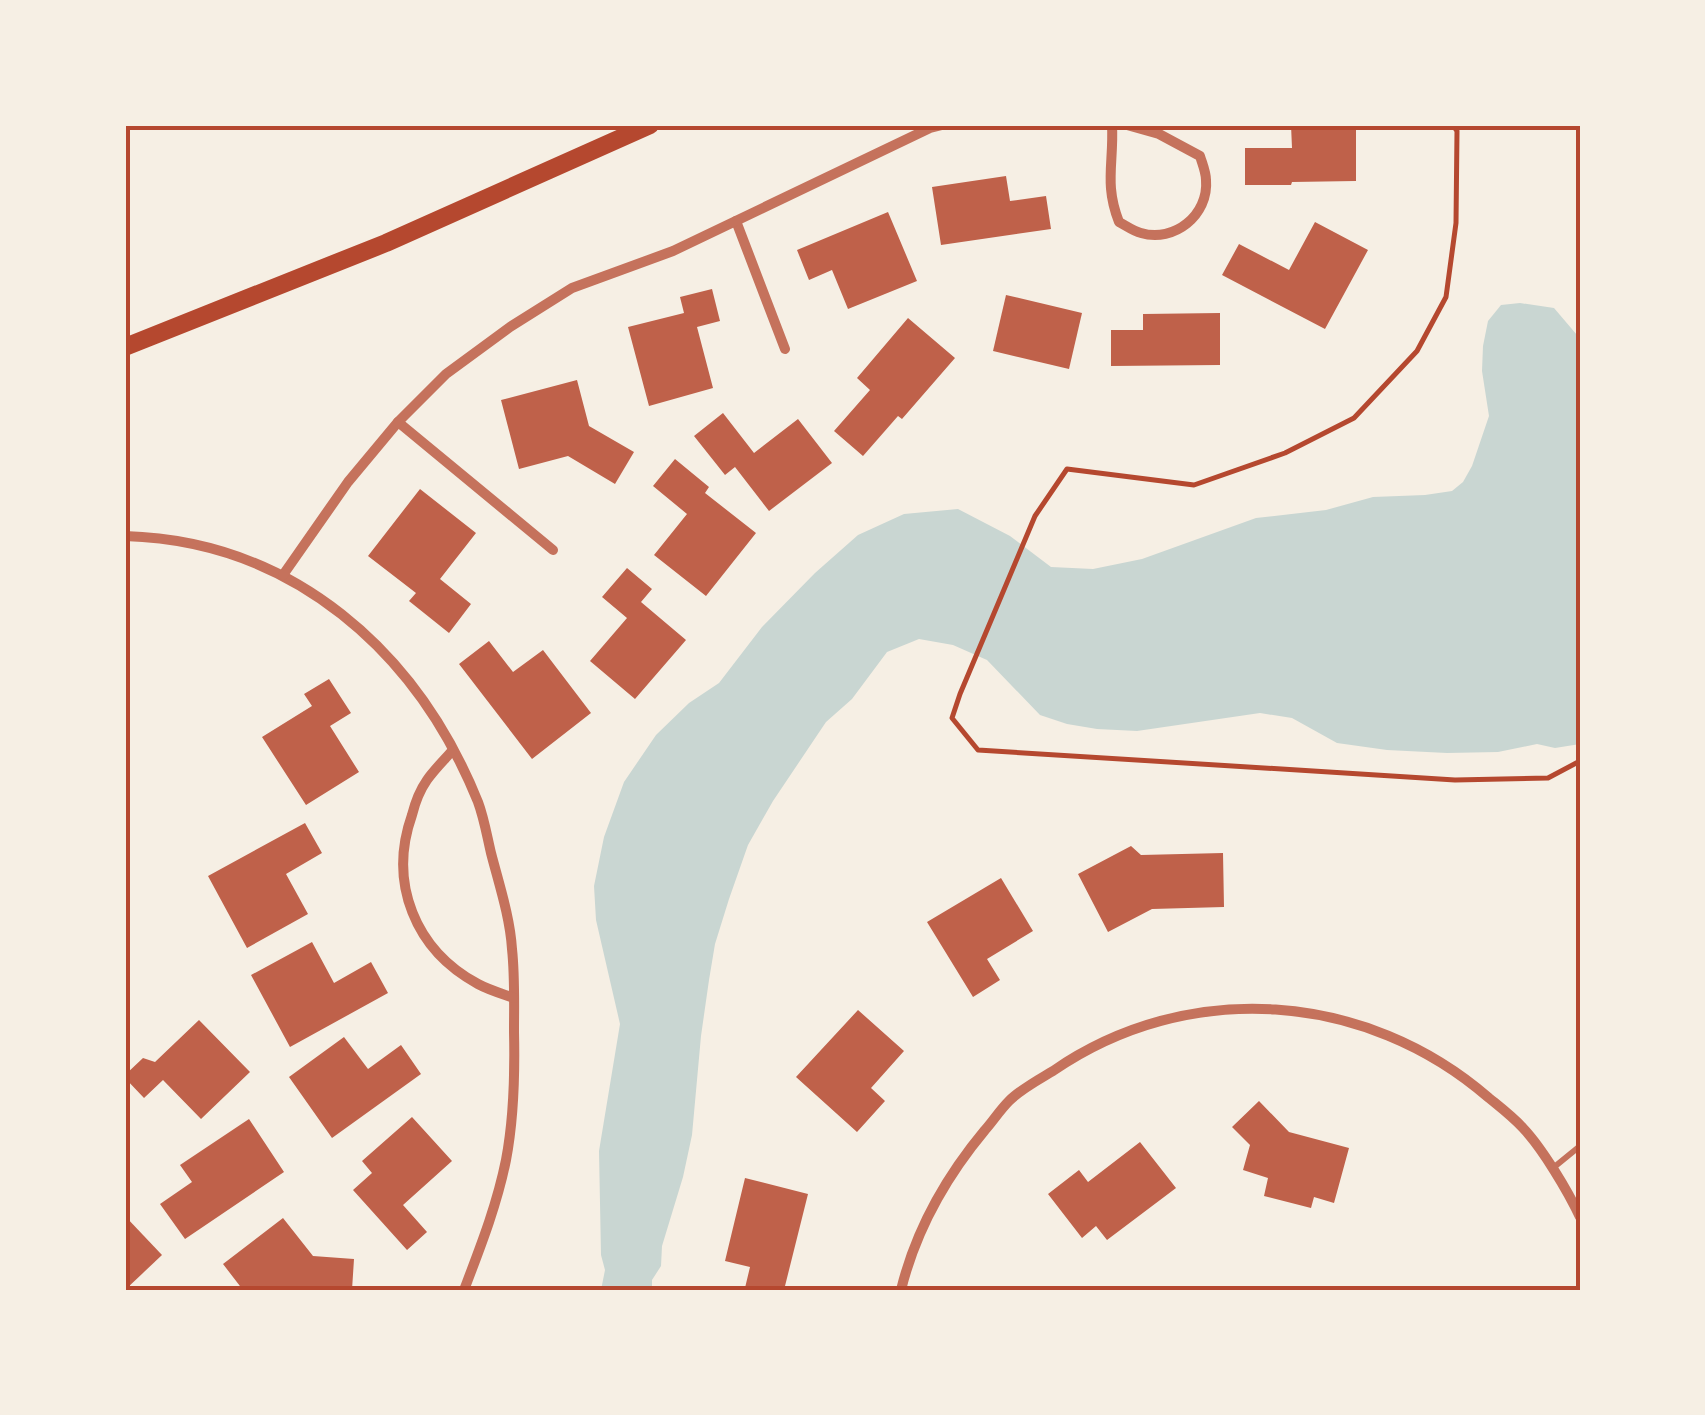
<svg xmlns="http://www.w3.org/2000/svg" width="1705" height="1415" viewBox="0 0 1705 1415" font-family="'Work Sans',sans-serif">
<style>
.water{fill:#c9d6d2}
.building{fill:#bf614a}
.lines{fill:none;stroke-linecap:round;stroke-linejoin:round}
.path{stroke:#b5482f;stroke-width:5}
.service{stroke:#c5725c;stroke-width:6}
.minor{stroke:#c5725c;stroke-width:10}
.secondary{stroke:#b5482f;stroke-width:18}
.neatline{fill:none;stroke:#b5482f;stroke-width:4}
</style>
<rect width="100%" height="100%" fill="#f6efe4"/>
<!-- water -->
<polygon class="water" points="1520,303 1554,308 1577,335 1580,350 1580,744 1555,748 1537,744 1498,752 1447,753 1387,750 1337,743 1292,718 1260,713 1137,731 1097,729 1067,724 1040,715 987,660 953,645 919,639 887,652 852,699 826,722 773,801 748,845 729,899 715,944 709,980 701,1036 692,1135 683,1177 662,1246 661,1266 652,1280 652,1290 601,1290 605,1270 601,1255 599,1151 620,1024 596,920 594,886 604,837 624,782 656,735 689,703 719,683 762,627 815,573 858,535 904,514 958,509 1010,536 1051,567 1093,569 1142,559 1256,518 1326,510 1373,497 1425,495 1452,491 1463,482 1472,466 1489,416 1482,371 1483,346 1488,321 1501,305"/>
<!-- building -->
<g class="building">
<polygon points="1291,125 1356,125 1356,181 1292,182 1291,185 1245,185 1245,148 1292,148"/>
<polygon points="1006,176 1010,201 1046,196 1051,229 941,245 932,187"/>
<polygon points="888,212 917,281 848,309 832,270 809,280 797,250"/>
<polygon points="1315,222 1368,250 1325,329 1222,275 1239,244 1289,270"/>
<polygon points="712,289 720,321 697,327 713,388 649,406 628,327 684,313 680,297"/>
<polygon points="1006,295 1082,313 1069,369 993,351"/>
<polygon points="1220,313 1220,365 1111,366 1111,330 1143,330 1143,314"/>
<polygon points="908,318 955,358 902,419 898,416 863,456 834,431 870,390 857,378"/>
<polygon points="577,380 589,426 634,452 615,484 568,456 519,469 501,400"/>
<polygon points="723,413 754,453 798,419 832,463 769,511 735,467 725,475 694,436"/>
<polygon points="675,459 709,487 705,493 756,533 706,596 654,555 687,514 653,486"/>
<polygon points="420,489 476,533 440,579 471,604 449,633 409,601 416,593 368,556"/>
<polygon points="627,568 652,589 641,602 686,640 635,699 590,661 627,618 602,597"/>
<polygon points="489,641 513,672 543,650 591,713 532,759 459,664"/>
<polygon points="329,679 351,713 330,726 359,772 306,805 262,737 312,706 304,694"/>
<polygon points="305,823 322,853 286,874 308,914 247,948 208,876"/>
<polygon points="1131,846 1141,855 1223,853 1224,907 1152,909 1108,932 1078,874"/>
<polygon points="1001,878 1033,931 987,959 1000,980 973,997 927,922"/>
<polygon points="312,942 334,983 371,962 388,993 290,1047 251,975"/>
<polygon points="858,1010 904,1051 871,1088 885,1101 857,1132 796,1077"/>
<polygon points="199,1020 250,1072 201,1119 163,1080 144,1098 125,1078 125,1075 143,1058 155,1062"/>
<polygon points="344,1037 368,1069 401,1045 421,1074 332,1138 289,1077"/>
<polygon points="1259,1101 1289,1132 1349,1148 1334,1203 1314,1197 1311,1208 1264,1196 1268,1178 1243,1170 1250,1145 1232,1127"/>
<polygon points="412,1117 452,1161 403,1205 427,1232 407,1250 353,1190 372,1173 362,1161"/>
<polygon points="249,1119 284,1172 185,1239 160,1204 192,1182 180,1165"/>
<polygon points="1140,1142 1176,1188 1107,1240 1096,1226 1082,1238 1048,1194 1079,1170 1088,1182"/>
<polygon points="745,1178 808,1194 784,1290 745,1288 750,1267 725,1261"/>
<polygon points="125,1216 162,1255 125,1290"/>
<polygon points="283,1218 313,1256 354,1259 352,1290 243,1290 223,1264"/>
</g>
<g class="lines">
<!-- path -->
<polyline class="path" points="1453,125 1457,131 1456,223 1446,297 1417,351 1354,418 1285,453 1194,485 1067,469 1035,516 960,694 952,718 978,750 1455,780 1548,778 1580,761"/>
<!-- service -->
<polyline class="service" points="1553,1168 1580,1146"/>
<!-- minor -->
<g class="minor">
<path d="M1112 125C1114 163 1104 184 1119 222 1125 225 1133 231 1141 233 1174 243 1209 215 1206 180 1206 172 1202 163 1200 156L1159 134 1127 125"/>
<polyline points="736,221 785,349"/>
<polyline points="398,422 553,550"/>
<path d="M125 536C293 541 417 651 478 802 484 818 487 836 491 853 499 884 510 917 512 949 515 977 514 1005 514 1032 515 1075 514 1118 506 1160 497 1205 480 1248 464 1290"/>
<polyline points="283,575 348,482 398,422 446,374 510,327 572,288 673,251 930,128 942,125"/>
<path d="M452 751C444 760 434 770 427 780 420 790 415 803 412 815 388 883 415 950 478 984 489 990 503 994 514 998"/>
<path d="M901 1290C916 1229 945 1178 985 1130 993 1121 1000 1110 1009 1101 1021 1089 1038 1080 1053 1071 1188 978 1366 991 1489 1098 1500 1107 1513 1117 1523 1128 1542 1148 1568 1191 1580 1217"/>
</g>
<!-- secondary -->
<polyline class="secondary" points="125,347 386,243 650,125"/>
</g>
<!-- border -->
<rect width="1705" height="1415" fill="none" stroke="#f6efe4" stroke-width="255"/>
<rect x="128" y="128" width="1450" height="1160" class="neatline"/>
</svg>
